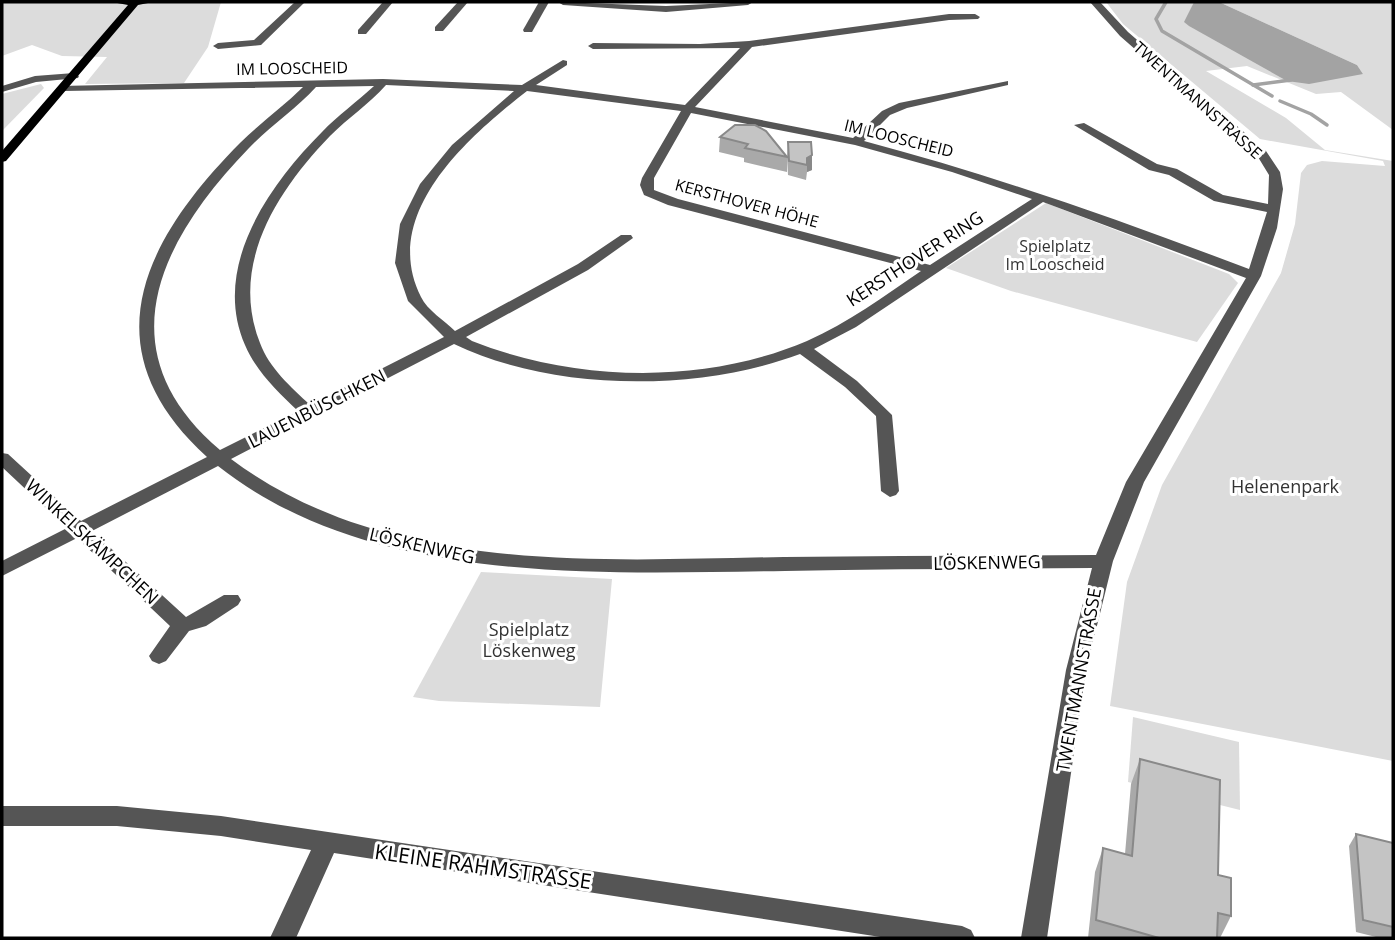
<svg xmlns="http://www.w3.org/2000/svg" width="1395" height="940" viewBox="0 0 1395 940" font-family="'Open Sans',sans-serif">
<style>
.green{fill:#dcdcdc}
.water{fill:#a3a3a3}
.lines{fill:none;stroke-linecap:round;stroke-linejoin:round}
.stream{stroke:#a3a3a3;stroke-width:3.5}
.minor{fill:#555;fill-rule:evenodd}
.major{fill:#000;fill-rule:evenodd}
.wall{fill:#a9a9a9}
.shaded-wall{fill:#898989}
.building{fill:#c4c4c4;stroke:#898989;stroke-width:2}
.labels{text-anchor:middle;stroke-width:6;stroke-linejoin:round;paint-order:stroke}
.far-street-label{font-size:16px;fill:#000;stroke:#fff}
.far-park-label{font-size:16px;fill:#333;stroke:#fff}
.street-label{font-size:18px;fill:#000;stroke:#fff}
.park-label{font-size:18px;fill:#333;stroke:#fff}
.near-street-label{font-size:21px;fill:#000;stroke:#fff}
</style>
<rect width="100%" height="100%" fill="#fff"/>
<!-- green -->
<g class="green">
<polygon points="2,2 221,2 208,47 184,83 85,84 107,57 62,56 32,45 2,56"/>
<polygon points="1106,2 1194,2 1185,22 1363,74 1357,65 1219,2 1393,2 1393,130 1341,92 1316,94 1247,66 1206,71 1286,118 1325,150 1393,161 1393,761 1110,706 1127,582 1162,485 1281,273 1295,224 1301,173 1307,165 1322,161 1385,166 1383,161 1260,139 1123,24"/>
<polygon points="41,84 44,88 2,131 2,94"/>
<polygon points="1046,203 1229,274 1238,283 1197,342 1011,291 946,268"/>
<polygon points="481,572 612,579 600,707 439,701 413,697"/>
<polygon points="1133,717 1239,742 1240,810 1128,782"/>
</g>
<!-- water -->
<polygon class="water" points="1194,2 1219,2 1357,65 1363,74 1309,84 1287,81 1189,26 1184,22"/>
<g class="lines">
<!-- stream -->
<g class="stream">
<polyline points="1166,2 1156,19 1162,31 1272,96"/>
<polyline points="1253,85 1291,80"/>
<polyline points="1280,101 1311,114 1327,125"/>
</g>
<!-- minor -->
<g class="minor">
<polygon points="295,2 305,2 261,45 218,49 213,46 218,43 254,40"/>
<polygon points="383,2 393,2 366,34 358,34 358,30"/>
<polygon points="458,2 468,2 443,31 435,31 435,27"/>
<polygon points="539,2 549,2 532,32 524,32 523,30"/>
<polygon points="558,2 666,6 753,2 748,5 666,12 563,5"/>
<path d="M1090 2H1100L1128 32 1266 151 1280 172 1283 189 1277 228 1261 276 1144 482 1113 561 1086 670 1047 938H1021L1066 670 1092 568C989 569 887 569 785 571 601 573 371 587 218 466L92 531 186 617 224 595H238L241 600 238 605 206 626 189 631 166 661 159 664 152 661 149 656 170 626 77 538 2 576V561L67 528 2 467V453L8 454 81 521 207 457C88 349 143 241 240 143 260 123 283 107 303 87L64 91 59 88 60 86 383 79 522 85 563 60 567 61V65L536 85 685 105 740 48 593 49 588 46 593 43 700 44 749 41 949 14H975L980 17 978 19 949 20 752 47 695 107 853 138 882 111 899 103 1008 81V85L907 108 890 115 864 141C996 176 1122 221 1249 269L1267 212 1214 201 1169 175 1149 170 1074 125 1084 123 1157 164 1177 169 1223 195 1268 204 1269 175 1258 157 1120 36ZM386 85 514 91 452 145 420 184 400 224 395 263 408 301 444 337 310 405C291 387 269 368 260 343 229 265 277 191 330 136 348 118 369 104 386 85ZM374 86C357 102 338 115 322 132 269 185 211 267 245 345 256 371 278 392 298 411L220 450C104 351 159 241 249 148 270 126 296 109 316 87ZM527 91 681 111 642 178 640 185 644 195 668 205 921 271C884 296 848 323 807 341 704 385 576 382 472 341L466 337 588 270 633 238 631 235H621L578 264 455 331C445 321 427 310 421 297 379 214 468 137 527 91ZM691 113 855 145 952 172 1032 199 930 265 678 199 654 190V178ZM1043 202 1246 278 1126 482 1096 555C992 556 888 556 784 557 599 560 388 576 231 459L454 344C554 392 698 392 800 354L845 387 876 416 881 491 890 497 896 495 899 491 892 415 857 381 814 349 856 327Z"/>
<polygon points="74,73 79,76 78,78 36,82 2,92 2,86 35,76"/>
<polygon points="2,806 117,806 221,816 962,926 971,930 975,938 887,938 334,853 296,938 270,938 311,850 221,836 117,826 2,826"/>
</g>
<!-- major -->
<polygon class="major" points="112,2 153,2 138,5 6,161 2,162 2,151 128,5"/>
</g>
<!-- wall -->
<g class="wall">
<polygon points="735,125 787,157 788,142 812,170 807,172 806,180 788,175 787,158 787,172 744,162 744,158 719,152 720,137"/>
<polygon points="1140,759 1218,875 1231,916 1220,938 1088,938 1095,872 1103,848 1125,854 1131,784"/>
<polygon points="1356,834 1393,843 1393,938 1380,938 1356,932 1349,846"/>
</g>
<!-- shaded-wall -->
<polygon class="shaded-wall" points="812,155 812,170 807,172 807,158"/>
<!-- building -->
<g class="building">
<polygon points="735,125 755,125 766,131 787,157 745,148 748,144 720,137"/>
<polygon points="788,142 811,142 812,155 807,158 807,165 789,161"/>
<polygon points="1140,759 1220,780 1218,875 1231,878 1231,916 1218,913 1217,938 1159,938 1096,920 1103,848 1132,856"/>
<polygon points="1356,834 1393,843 1393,927 1363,920"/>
</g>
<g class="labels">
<!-- far-street labels -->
<g class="far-street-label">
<text transform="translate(292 68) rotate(-1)" y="6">IM LOOSCHEID</text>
<text transform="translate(1198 100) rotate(42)" y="6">TWENTMANNSTRASSE</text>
<text transform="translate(899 138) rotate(14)" y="6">IM LOOSCHEID</text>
<text transform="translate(747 203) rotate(15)" y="6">KERSTHOVER HÖHE</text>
</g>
<!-- far-park labels -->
<g class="far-park-label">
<text x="1055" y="252">Spielplatz<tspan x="1055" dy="18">Im Looscheid</tspan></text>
</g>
<!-- street labels -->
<g class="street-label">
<text transform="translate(915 259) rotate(-33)" y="6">KERSTHOVER RING</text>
<text transform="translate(317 409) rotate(-27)" y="6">LAUENBÜSCHKEN</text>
<text transform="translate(92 542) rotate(43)" y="6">WINKELSKÄMPCHEN</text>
<text transform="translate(422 546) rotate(13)" y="6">LÖSKENWEG</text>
<text transform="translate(987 563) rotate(-1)" y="6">LÖSKENWEG</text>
<text transform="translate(1079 680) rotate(-80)" y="6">TWENTMANNSTRASSE</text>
</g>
<!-- park labels -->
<g class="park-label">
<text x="1285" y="493">Helenenpark</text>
<text x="529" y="636">Spielplatz<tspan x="529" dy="21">Löskenweg</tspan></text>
</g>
<!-- near-street labels -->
<g class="near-street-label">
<text transform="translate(483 867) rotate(8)" y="7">KLEINE RAHMSTRASSE</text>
</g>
</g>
<!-- border -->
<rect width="1395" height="940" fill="none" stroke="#000000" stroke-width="7"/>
</svg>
